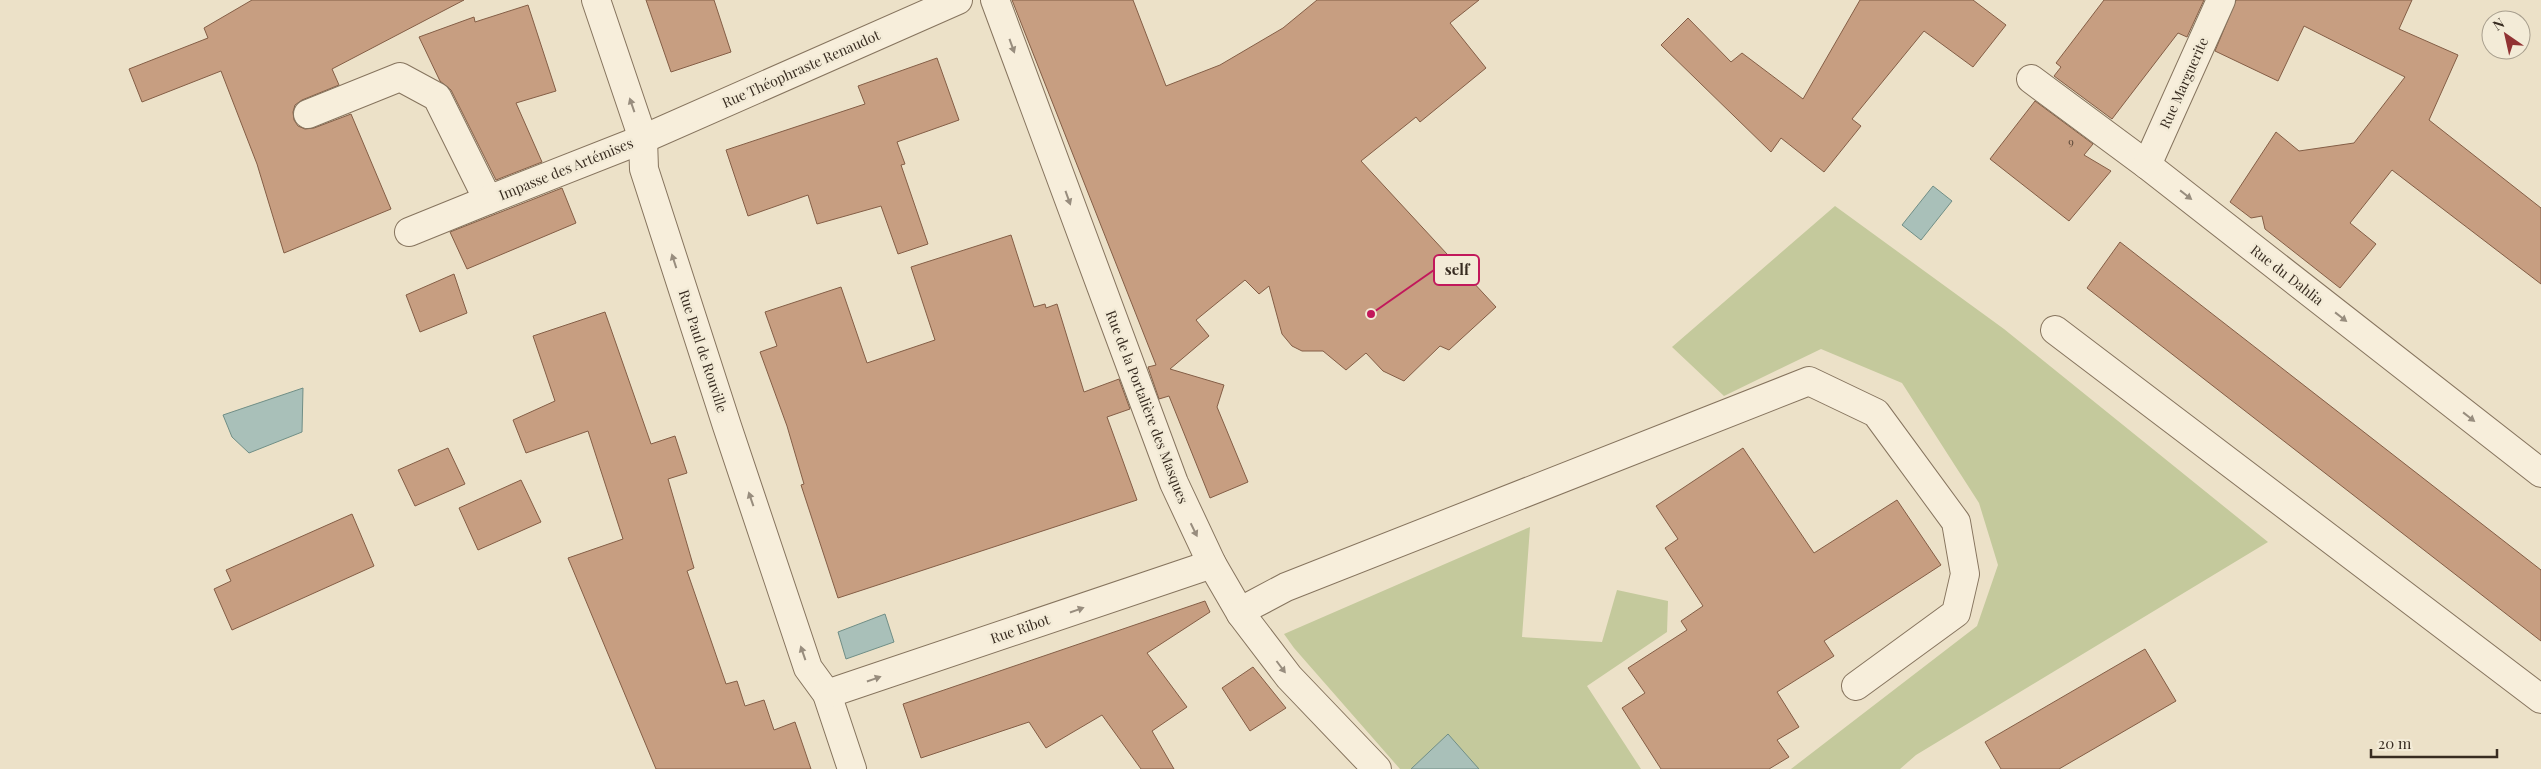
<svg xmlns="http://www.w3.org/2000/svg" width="2541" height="769" viewBox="0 0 2541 769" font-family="'Playfair Display',serif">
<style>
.green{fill:#c4c99c}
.water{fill:#a9c0b9;stroke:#708e86}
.building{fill:#c79e81;stroke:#845e46}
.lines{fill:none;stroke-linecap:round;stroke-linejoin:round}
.minor-casing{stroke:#86745e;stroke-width:30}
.minor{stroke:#f7eedb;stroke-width:28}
.oneway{fill:#988d7e}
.labels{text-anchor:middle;stroke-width:5;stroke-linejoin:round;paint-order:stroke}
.number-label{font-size:11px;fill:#5c4839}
.street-label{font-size:14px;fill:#382c21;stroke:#f3ebd7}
.leader{fill:none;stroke:#c2185b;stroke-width:2}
.callout-dot{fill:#c2185b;stroke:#f3ebd7;stroke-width:2}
.callout{fill:#f3ebd7;stroke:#c2185b;stroke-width:2}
.callout-label{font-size:15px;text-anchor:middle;font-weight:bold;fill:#382c21}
</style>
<rect width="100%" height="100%" fill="#ece1c8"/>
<!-- green -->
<g class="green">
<polygon points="1835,206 2004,329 2268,542 1916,755 1900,769 1791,769 1977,626 1998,565 1979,503 1902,383 1821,349 1724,396 1672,347"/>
<polygon points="1530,527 1522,637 1602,642 1617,590 1668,601 1667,632 1587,686 1641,769 1400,769 1294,648 1284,634"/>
</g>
<!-- water -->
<g class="water">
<polygon points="1933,186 1952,201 1921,240 1902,225"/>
<polygon points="303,388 302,432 249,453 232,437 223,415"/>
<polygon points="885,614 894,642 846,659 838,632"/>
<polygon points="1448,734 1479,769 1411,769"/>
</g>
<!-- building -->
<g class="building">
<polygon points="252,0 464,0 332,69 339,85 302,100 295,105 293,112 294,120 298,126 305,129 314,128 351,114 391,209 284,253 257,164 221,71 142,102 129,69 208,38 204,28"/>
<polygon points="646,0 714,0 731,52 671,72"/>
<polygon points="1012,0 1133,0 1166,86 1220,65 1283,28 1317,0 1479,0 1450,23 1486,68 1420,122 1416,117 1361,161 1496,307 1449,350 1440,346 1404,381 1383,371 1366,353 1346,370 1323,351 1302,351 1292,346 1282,334 1269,286 1259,294 1245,280 1196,320 1209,336 1170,369 1224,385 1217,407 1248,482 1210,498 1169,396 1159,399 1148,367 1156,365"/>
<polygon points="1860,0 1973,0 2006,25 1973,67 1924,31 1852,119 1861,126 1824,172 1781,138 1771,152 1661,45 1688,18 1731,62 1742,53 1803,99"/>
<polygon points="2104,0 2204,0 2187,37 2178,33 2112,119 2054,76 2061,67 2056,63"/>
<polygon points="2236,0 2412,0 2399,29 2458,55 2429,120 2541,208 2541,284 2392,170 2350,223 2376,244 2340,288 2265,229 2262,216 2251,218 2230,202 2276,132 2299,151 2354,143 2405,77 2304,26 2278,81 2215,51"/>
<polygon points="528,5 556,91 516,103 542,162 496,180 451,90 440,81 419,37 474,17 475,22"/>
<polygon points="937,58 959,120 897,142 905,164 901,165 928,244 898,254 881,206 817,224 808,195 748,216 726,150 865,104 858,86"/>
<polygon points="2035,101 2093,144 2084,155 2111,171 2069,221 1990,159"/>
<polygon points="562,188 576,223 467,269 450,232"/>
<polygon points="1011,235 1034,307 1045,304 1046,308 1057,304 1084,392 1119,379 1130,409 1107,417 1137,500 838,598 801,485 804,484 787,426 760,352 777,346 765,312 841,287 867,363 935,340 911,267"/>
<polygon points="2120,242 2541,570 2541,641 2087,288"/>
<polygon points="454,274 467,313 420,332 406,295"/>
<polygon points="605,312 651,444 675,436 687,473 668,479 694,568 687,571 726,684 737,681 745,706 764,700 774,730 795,722 811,769 656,769 568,558 623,539 588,431 526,453 513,420 555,401 533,336"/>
<polygon points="448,448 465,484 415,506 398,470"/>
<polygon points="1743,448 1814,553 1897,500 1941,565 1824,641 1834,656 1777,692 1799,727 1777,740 1789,757 1769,769 1661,769 1622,708 1645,693 1628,668 1687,630 1681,621 1703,606 1665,548 1678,539 1656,506"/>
<polygon points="521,480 541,522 478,550 459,508"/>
<polygon points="352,514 374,566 232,630 214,589 231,581 226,570"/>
<polygon points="1205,601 1210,612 1147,653 1187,707 1152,731 1174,769 1141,769 1102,715 1046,748 1029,722 921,758 903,704"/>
<polygon points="2145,649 2176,701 2059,769 2001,769 1985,742"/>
<polygon points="1253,667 1286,708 1250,731 1222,688"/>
</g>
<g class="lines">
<!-- minor casing -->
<g class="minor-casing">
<g id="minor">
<polyline points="596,0 643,139 644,169 727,426 808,668 827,694 852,769"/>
<polyline points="995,0 1174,483 1212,564 1241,614 1289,677 1377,769"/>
<polyline points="2031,79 2147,165 2541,473"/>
<polyline points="308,114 400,77 437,97 488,200 643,139 958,0"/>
<polyline points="2147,165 2221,0"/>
<polyline points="409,232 488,200"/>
<polyline points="2055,330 2541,699"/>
<polyline points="1241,614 1252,605 1286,587 1809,381 1876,413 1956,522 1965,574 1956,613 1856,686"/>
<polyline points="827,694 1212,564"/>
</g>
</g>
<!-- minor -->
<use href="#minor" class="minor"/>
</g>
<!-- one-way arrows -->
<defs><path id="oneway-solid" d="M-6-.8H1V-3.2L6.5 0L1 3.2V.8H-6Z" transform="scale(1.25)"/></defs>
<g class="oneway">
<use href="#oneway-solid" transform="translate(1012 46) rotate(70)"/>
<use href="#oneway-solid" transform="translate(632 105) rotate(-109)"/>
<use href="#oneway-solid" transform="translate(2186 195) rotate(38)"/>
<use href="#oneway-solid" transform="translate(1068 198) rotate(70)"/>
<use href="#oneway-solid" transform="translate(674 261) rotate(-108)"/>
<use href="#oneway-solid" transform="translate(2341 317) rotate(38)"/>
<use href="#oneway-solid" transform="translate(2469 417) rotate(38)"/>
<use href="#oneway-solid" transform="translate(751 499) rotate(-109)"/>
<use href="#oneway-solid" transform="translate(1194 530) rotate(64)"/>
<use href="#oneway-solid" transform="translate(1077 610) rotate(-19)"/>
<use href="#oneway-solid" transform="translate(803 653) rotate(-109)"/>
<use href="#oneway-solid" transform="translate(1281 667) rotate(53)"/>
<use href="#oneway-solid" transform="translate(874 679) rotate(-19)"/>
</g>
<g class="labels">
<!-- number labels -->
<g class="number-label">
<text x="2071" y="146">9</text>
</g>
<!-- street labels -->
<g class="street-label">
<text transform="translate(801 69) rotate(-24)" y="5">Rue Théophraste Renaudot</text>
<text transform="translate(2184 83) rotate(-66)" y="5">Rue Marguerite</text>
<text transform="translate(566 169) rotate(-22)" y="5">Impasse des Artémises</text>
<text transform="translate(2287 275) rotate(38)" y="5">Rue du Dahlia</text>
<text transform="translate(703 351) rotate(72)" y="5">Rue Paul de Rouville</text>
<text transform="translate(1147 407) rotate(69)" y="5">Rue de la Portalière des Masques</text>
<text transform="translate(1020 629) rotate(-19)" y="5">Rue Ribot</text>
</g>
</g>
<!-- callouts -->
<path class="leader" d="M1371 314L1434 270"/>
<circle class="callout-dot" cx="1371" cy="314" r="5"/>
<rect class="callout" x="1434" y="255" width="45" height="30" rx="5"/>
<g class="callout-label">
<text x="1457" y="275">self</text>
</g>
<!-- north arrow -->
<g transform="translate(2506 35) rotate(326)"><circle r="24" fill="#f3ebd7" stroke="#a89f8e"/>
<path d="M0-4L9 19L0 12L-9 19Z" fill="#913233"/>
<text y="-8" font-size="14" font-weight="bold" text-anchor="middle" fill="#382c21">N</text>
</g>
<!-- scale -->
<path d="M2371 749v8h126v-8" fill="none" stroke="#382c21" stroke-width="2.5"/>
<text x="2378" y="749" font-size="15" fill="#382c21" stroke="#f3ebd7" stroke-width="4" paint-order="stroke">20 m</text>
</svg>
